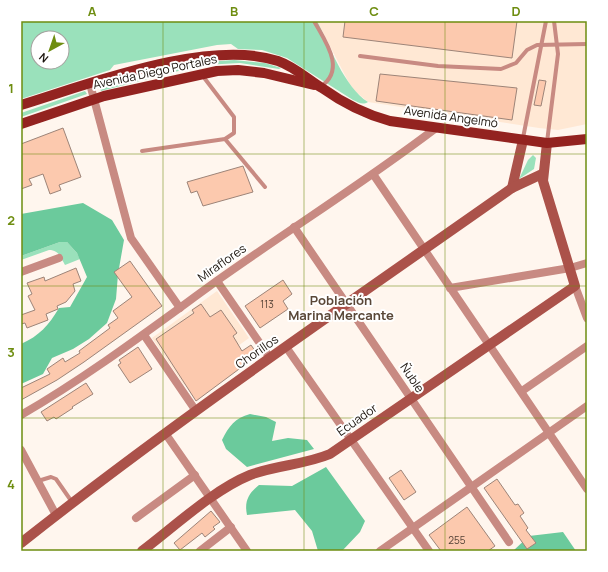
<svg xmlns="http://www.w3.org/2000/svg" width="608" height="572" viewBox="0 0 608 572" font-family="Manrope,sans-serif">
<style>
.built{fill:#ffe8d4}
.green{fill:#9ae1bb;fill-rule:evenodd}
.forest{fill:#6bca9c}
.building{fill:#fcc9ae;stroke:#9d8478}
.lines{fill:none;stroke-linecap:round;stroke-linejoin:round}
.lane{stroke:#c88a82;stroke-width:4}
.street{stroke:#c88a82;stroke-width:8}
.secondary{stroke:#ab524a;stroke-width:10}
.primary{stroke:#932320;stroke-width:10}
.grid{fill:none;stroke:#6e8d10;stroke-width:1;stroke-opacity:0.55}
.labels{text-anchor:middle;stroke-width:4;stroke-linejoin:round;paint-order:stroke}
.number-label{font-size:10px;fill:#534135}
.street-label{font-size:12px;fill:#1b140d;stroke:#fff}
.neighbourhood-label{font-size:13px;font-weight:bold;fill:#594737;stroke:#fff}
.neatline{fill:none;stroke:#6e8d10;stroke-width:1.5}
.grid-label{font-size:13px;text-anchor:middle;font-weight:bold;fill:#6e8d10}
</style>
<rect width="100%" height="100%" fill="#fff6ee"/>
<!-- built -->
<g class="built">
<polygon points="317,21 587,21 587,124 558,130 539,128 368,102 356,92 349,83"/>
<polygon points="217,291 249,338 184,385 152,338"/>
</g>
<!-- green -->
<g class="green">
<path d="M21 21H317C330 46 344 87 368 102 363 105 359 103 353 100L287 58 262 50 238 49 231 44 217 45 114 65 110 70 21 99ZM38 38H62V62H38Z"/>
<polygon points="234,60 265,63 281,68 279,69 240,63 204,65 205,62"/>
<polygon points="194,64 194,67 101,91 100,89 146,75"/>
<polygon points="85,91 87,94 21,117 21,113"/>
<polygon points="533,155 536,158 534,169 519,179 528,160"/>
<path d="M60 242H67L77 253 80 259 65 265C61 258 59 250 49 250L21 260V256Z"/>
</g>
<!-- forest -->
<g class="forest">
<path d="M83 203 112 220 124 240 118 274 116 299 107 323 89 339 73 349 52 358 43 374 21 384V344C39 336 49 325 59 308L70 307 87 277 77 253 67 242H60L21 256V214Z"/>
<path d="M250 414 266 417 276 422 272 441 288 438 307 440 314 449 247 467 226 449 222 440C229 426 235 418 250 414Z"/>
<path d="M326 467 365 521 360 532 342 551H318L312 531 295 510 247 515C244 501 249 493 259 485L292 486Z"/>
<polygon points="563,532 576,551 513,551 529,536"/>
</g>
<!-- building -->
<g class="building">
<polygon points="345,21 517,21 512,58 343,37"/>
<polygon points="380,74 517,88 512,120 376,101"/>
<polygon points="539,80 546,81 541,106 534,105"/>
<polygon points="63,128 81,177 59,185 61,190 50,194 43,174 29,179 32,185 21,189 21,144"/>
<polygon points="243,166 253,192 203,206 197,191 191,193 187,182"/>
<polygon points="130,261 162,306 84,362 57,380 21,400 21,388 50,374 47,369 63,358 65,362 80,353 79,351 110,328 108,325 118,318 113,311 132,297 114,272"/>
<polygon points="76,268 81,281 73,284 75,291 66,302 57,306 58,309 46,314 48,320 27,328 25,323 21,324 21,315 35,310 28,296 32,294 27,283 44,277 45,281"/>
<polygon points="283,280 292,294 283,301 288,309 260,328 245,306"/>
<polygon points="201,304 210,317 221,310 237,333 233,336 242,351 251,345 258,355 196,401 156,339 194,313 192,310"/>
<polygon points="138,347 152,369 130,383 118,365 121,363 119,360"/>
<polygon points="86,383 93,394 72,407 73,408 56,419 54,417 47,421 41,412"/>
<polygon points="401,470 416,492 404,500 389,478"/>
<polygon points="497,479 515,505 518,504 524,513 520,516 528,528 526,530 536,543 527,549 484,488"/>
<polygon points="467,507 495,546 488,551 441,551 429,535"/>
<polygon points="211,511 220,522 213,527 215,529 205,537 202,533 180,550 174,543"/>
</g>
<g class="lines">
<!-- lane -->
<g class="lane">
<path d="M314 21C325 41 347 70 320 87"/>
<polyline points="360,56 438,66 501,69 516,63 527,50 537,45 587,44"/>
<polyline points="523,138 546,21"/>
<polyline points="225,139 265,187"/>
<polyline points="547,142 558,54 554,21"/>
<polyline points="142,151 225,139 234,133 234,117 202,75"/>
<polyline points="38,481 51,477 56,479 72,502"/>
</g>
<!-- street -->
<g class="street">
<polyline points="90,84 131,238 180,308"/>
<polyline points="373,174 587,489"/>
<polyline points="294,227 509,542"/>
<polyline points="21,272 59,258"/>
<polyline points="217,281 270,358"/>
<polyline points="575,286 587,318"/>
<polyline points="450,288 570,268 587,263"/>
<polyline points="144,335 196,411"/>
<polyline points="286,347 429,551"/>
<polyline points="522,391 587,346"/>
<path d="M21 415C90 375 153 327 218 280 290 229 365 182 436 128"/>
<polyline points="165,433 247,551"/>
<polyline points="21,450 56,515"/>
<polyline points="136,518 195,475"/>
<polyline points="200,551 231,527"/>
<polyline points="380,551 587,406"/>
</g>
<!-- secondary -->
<g class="secondary">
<polyline points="512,188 523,140"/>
<path d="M21 543C179 418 347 304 512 188L542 174"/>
<path d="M142 551C174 527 213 490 250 475 276 465 304 465 330 454L575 286 543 181 547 143"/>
</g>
<!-- primary -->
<g class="primary">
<path d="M21 105C90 84 208 38 278 61 295 67 307 79 322 88 343 103 364 114 390 121L547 143 587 139"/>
<polyline points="21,124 104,96 217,71 238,70 264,73 314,85"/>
</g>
</g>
<!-- grid -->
<path class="grid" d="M163 21V551M304 21V551M445 21V551M21 154H587M21 286H587M21 418H587"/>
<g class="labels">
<!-- number labels -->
<g class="number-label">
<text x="267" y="308">113</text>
<text x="457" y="544">255</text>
</g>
<!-- street labels -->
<g class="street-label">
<text transform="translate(155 72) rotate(-12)" y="4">Avenida Diego Portales</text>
<text transform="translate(451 117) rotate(8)" y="4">Avenida Angelmó</text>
<text transform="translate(222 263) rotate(-35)" y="4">Miraflores</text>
<text transform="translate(257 352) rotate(-35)" y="4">Chorillos</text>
<text transform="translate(412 378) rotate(56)" y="4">Ñuble</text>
<text transform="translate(357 420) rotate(-35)" y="4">Ecuador</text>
</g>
<!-- neighbourhood labels -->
<g class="neighbourhood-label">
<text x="341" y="305">Población<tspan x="341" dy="15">Marina Mercante</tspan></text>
</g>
</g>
<!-- border -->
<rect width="608" height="572" fill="none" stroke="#ffffff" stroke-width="44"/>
<!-- north arrow -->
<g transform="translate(50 50) rotate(220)"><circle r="19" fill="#ffffff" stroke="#a4a19e"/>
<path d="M0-3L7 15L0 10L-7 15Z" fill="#6e8d10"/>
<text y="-6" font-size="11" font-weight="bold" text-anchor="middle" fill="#1b140d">N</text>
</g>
<rect x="22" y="22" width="564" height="528" class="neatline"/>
<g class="grid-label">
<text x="92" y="16">A</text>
<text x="234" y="16">B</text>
<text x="374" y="16">C</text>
<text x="516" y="16">D</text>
<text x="11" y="93">1</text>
<text x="11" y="225">2</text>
<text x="11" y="357">3</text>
<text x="11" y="489">4</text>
</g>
</svg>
